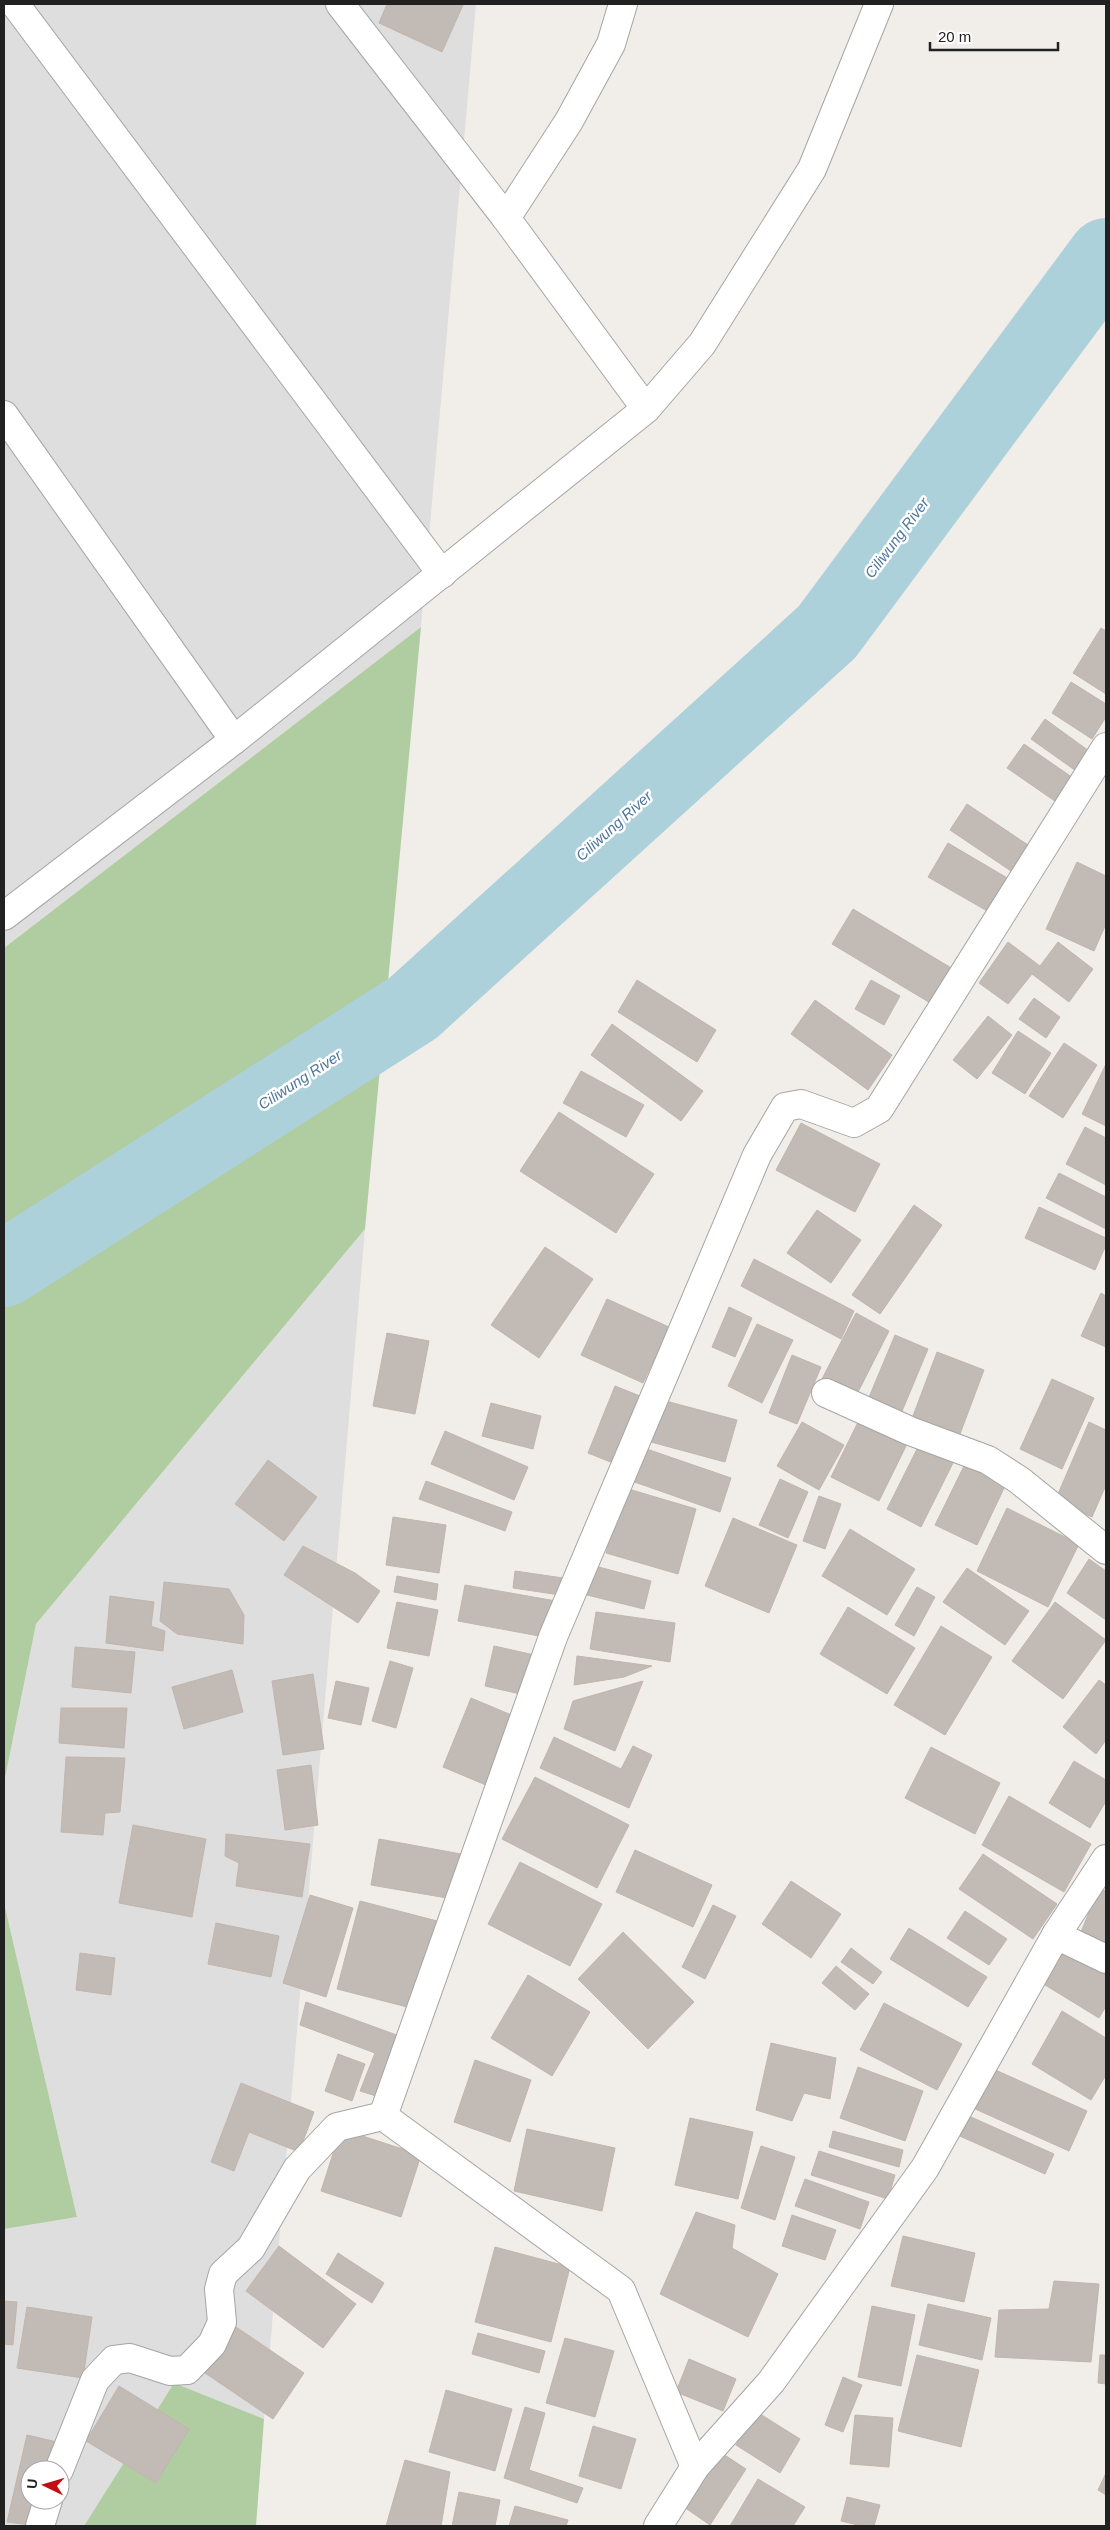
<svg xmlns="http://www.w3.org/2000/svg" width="1110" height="2530" viewBox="0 0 1110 2530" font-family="Arial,sans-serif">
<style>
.residential{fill:#dfdede;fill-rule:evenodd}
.forest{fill:#afcda1}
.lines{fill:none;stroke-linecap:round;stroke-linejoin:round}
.river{stroke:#add1db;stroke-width:76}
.building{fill:#c1bab5;stroke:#c2b5ac}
.minor-casing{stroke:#a5a5a5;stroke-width:30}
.minor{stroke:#fff;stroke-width:28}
.labels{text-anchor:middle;stroke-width:5;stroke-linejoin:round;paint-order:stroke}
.water-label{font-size:15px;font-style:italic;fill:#4d769c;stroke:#fff}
</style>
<rect width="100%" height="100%" fill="#f1eee9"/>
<!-- residential -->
<g class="residential">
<polygon points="4,4 476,4 421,627 4,948"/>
<path d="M365 1229 264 2419 174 2383 84 2526H4V2229L77 2217 4 1903V1783L36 1624ZM30 2470H60V2500H30Z"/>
</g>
<!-- forest -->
<g class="forest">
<polygon points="421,627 365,1229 36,1624 4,1783 4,948"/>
<polygon points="4,1903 77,2217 4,2229"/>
<polygon points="174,2383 264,2419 256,2526 84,2526"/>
</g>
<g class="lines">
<!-- river -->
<polyline class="river" points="4,1269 413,1008 827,632 1106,256"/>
</g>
<!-- building -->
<g class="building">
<polygon points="387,4 461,4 463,5 442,52 379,23"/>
<polygon points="1101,628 1106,631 1106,694 1073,673"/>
<polygon points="1071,682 1106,704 1106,717 1092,739 1052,713"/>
<polygon points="1045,719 1089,751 1076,771 1031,739"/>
<polygon points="1024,744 1079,782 1062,806 1007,768"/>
<polygon points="967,804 1031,847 1014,873 950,830"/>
<polygon points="948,843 1009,879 989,912 928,877"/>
<polygon points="1077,862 1106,876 1106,924 1094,951 1046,929"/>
<polygon points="853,909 953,969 932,1004 832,944"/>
<polygon points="1008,942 1040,966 1058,942 1093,969 1069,1002 1032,974 1008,1004 979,983"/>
<polygon points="637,980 716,1030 697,1062 618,1012"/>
<polygon points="871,980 900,996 884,1025 855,1009"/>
<polygon points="1034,998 1060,1017 1046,1038 1019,1019"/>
<polygon points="815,1000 892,1055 868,1090 791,1034"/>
<polygon points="988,1016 1012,1035 977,1079 953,1060"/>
<polygon points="612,1024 703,1091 681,1121 591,1055"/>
<polygon points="1018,1031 1051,1053 1025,1094 992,1073"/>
<polygon points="1064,1043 1097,1065 1063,1118 1029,1096"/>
<polygon points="1106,1064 1106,1126 1082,1114"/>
<polygon points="581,1071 644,1105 626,1137 563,1103"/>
<polygon points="559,1112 654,1174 616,1233 520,1171"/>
<polygon points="801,1123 880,1164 855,1212 776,1170"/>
<polygon points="1085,1127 1106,1138 1106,1185 1066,1164"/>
<polygon points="1059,1173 1106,1197 1106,1229 1046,1198"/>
<polygon points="914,1205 942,1225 880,1314 852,1295"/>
<polygon points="1039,1207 1106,1238 1106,1245 1095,1270 1025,1238"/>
<polygon points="817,1210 861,1240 831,1283 787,1253"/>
<polygon points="545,1247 593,1279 539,1358 491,1325"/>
<polygon points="754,1259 854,1311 841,1339 741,1286"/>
<polygon points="1101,1293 1106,1296 1106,1347 1081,1336"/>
<polygon points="607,1299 669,1327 643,1383 581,1355"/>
<polygon points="729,1307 752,1318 735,1357 712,1347"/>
<polygon points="856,1313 889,1331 856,1396 822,1379"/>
<polygon points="757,1324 793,1340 762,1403 728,1386"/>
<polygon points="387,1333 429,1341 415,1414 373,1406"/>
<polygon points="895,1335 928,1349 900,1416 867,1402"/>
<polygon points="937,1352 984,1370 957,1442 910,1424"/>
<polygon points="792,1355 821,1367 797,1424 769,1413"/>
<polygon points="1052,1379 1094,1398 1062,1469 1020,1449"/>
<polygon points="615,1386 645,1398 618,1465 588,1453"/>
<polygon points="662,1400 737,1420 725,1462 651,1442"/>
<polygon points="491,1403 541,1416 533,1449 482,1436"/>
<polygon points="862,1414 910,1438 879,1501 831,1477"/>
<polygon points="802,1422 844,1445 819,1490 777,1466"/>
<polygon points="1089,1422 1106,1430 1106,1485 1092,1517 1055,1501"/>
<polygon points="445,1431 528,1467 514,1500 431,1464"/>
<polygon points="921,1441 955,1459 921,1527 887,1509"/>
<polygon points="638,1446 731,1478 720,1512 626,1479"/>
<polygon points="268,1460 317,1497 284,1541 235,1504"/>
<polygon points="965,1464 1006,1484 977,1545 935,1525"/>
<polygon points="780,1479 808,1492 788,1538 759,1525"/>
<polygon points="426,1481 512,1512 505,1531 419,1499"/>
<polygon points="625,1488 696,1509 678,1574 606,1553"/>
<polygon points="819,1496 841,1504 825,1549 803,1541"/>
<polygon points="1007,1508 1079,1544 1048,1607 977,1571"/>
<polygon points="393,1517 446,1525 439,1573 386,1565"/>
<polygon points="733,1518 797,1545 769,1613 705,1586"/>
<polygon points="850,1529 915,1569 887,1615 822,1576"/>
<polygon points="303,1546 355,1573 380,1591 358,1623 284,1575"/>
<polygon points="1089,1559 1106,1571 1106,1620 1067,1593"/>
<polygon points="595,1566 651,1581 644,1609 587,1595"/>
<polygon points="967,1568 1029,1611 1005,1645 943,1602"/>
<polygon points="515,1571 570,1579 567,1596 513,1588"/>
<polygon points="397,1576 438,1584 436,1600 394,1592"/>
<polygon points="164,1582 229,1589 244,1615 243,1644 177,1634 160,1621"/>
<polygon points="465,1585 556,1601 550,1638 458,1621"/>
<polygon points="917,1587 935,1597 914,1636 895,1625"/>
<polygon points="110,1596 154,1602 151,1626 165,1631 163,1651 106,1643"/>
<polygon points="397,1602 438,1610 429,1656 387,1648"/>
<polygon points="1055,1602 1106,1640 1063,1699 1012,1661"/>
<polygon points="848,1607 915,1648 887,1694 820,1654"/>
<polygon points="596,1612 675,1623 670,1662 590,1649"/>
<polygon points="941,1626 992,1657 945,1735 894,1705"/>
<polygon points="494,1646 539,1656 529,1696 485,1686"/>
<polygon points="75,1647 135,1652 131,1693 72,1687"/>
<polygon points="577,1656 652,1666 624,1677 574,1685"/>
<polygon points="390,1661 413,1668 396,1728 372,1721"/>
<polygon points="232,1670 243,1712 184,1729 172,1687"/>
<polygon points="313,1674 324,1749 283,1755 272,1681"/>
<polygon points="1099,1680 1106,1685 1106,1740 1096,1754 1063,1727"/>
<polygon points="336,1681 369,1688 361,1725 328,1718"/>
<polygon points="643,1681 615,1751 564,1729 573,1701"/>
<polygon points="471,1698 521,1719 493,1788 443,1767"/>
<polygon points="61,1708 127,1708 124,1748 59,1743"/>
<polygon points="554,1737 621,1769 633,1746 652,1755 629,1808 540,1768"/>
<polygon points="931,1747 1000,1783 975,1834 905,1798"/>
<polygon points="66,1757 125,1758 120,1812 105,1813 103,1835 61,1832"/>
<polygon points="1074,1761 1106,1780 1106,1801 1090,1828 1049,1803"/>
<polygon points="311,1765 318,1825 285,1830 277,1770"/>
<polygon points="535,1777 629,1825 597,1888 502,1839"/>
<polygon points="1009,1796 1091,1844 1064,1892 982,1845"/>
<polygon points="133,1825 206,1839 192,1917 119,1903"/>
<polygon points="226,1834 310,1844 302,1897 236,1886 239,1863 225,1856"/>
<polygon points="379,1839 461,1854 453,1899 371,1885"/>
<polygon points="635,1850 712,1885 693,1927 616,1892"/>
<polygon points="983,1854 1057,1904 1033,1939 959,1889"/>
<polygon points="520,1862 602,1904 570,1966 488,1924"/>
<polygon points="791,1881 841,1914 811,1958 762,1924"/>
<polygon points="1099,1888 1106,1891 1106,1943 1081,1932"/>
<polygon points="310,1895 353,1908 326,1997 283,1983"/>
<polygon points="360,1901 441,1922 419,2010 337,1989"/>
<polygon points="713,1905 736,1916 705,1979 682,1967"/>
<polygon points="965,1911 1007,1939 989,1965 947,1938"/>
<polygon points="216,1923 279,1936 271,1977 208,1964"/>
<polygon points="909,1928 987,1977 968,2007 890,1959"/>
<polygon points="623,1932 694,2002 648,2049 578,1979"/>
<polygon points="1059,1943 1106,1972 1106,2006 1099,2018 1037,1980"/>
<polygon points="851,1948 882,1972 873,1984 841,1962"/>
<polygon points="80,1953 115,1958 111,1995 76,1990"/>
<polygon points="836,1966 869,1994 855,2010 822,1983"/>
<polygon points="528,1975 590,2012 552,2076 491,2038"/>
<polygon points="306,2002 405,2038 386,2099 360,2091 375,2053 300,2025"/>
<polygon points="884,2003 962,2044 937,2090 860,2050"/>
<polygon points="1062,2011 1106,2038 1106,2075 1091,2100 1032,2064"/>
<polygon points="771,2043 836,2058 830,2099 804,2093 792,2121 756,2110"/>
<polygon points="338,2054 365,2064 352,2101 325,2091"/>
<polygon points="475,2060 531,2080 510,2142 454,2122"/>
<polygon points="858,2067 923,2091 905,2141 840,2118"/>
<polygon points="991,2068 1087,2111 1069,2151 973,2108"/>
<polygon points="241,2083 314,2112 299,2152 249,2132 234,2171 211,2162"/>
<polygon points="962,2113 1054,2154 1045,2174 953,2133"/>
<polygon points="690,2118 753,2132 738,2199 675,2185"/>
<polygon points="341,2129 421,2155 401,2217 321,2191"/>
<polygon points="527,2129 615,2148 602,2211 514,2191"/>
<polygon points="833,2131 903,2150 899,2167 829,2147"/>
<polygon points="761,2146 795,2157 775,2220 741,2208"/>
<polygon points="819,2151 895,2175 888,2199 811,2175"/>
<polygon points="805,2179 869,2202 860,2229 795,2206"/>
<polygon points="696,2212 735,2225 732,2248 778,2274 748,2337 660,2294"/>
<polygon points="792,2215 836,2230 825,2260 782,2246"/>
<polygon points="903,2236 975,2253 964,2302 891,2286"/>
<polygon points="279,2246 356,2304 323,2348 246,2291"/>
<polygon points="495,2247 570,2267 551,2342 475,2322"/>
<polygon points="338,2253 384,2283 372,2303 326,2274"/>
<polygon points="1054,2281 1099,2284 1091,2362 995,2357 999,2310 1049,2309"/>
<polygon points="4,2301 17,2302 13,2345 4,2344"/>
<polygon points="928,2304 991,2318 982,2360 919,2345"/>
<polygon points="872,2306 915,2315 901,2386 858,2377"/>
<polygon points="27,2307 92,2317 83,2378 17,2368"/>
<polygon points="236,2327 304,2373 273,2419 205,2373"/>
<polygon points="478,2333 545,2351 539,2373 472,2354"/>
<polygon points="565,2338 614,2351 595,2417 546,2403"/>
<polygon points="917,2355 979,2370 961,2447 898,2431"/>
<polygon points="1100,2355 1106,2355 1106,2384 1098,2383"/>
<polygon points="689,2359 736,2379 723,2411 676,2392"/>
<polygon points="843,2377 862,2385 843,2432 825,2425"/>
<polygon points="119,2386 189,2429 156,2483 86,2441"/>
<polygon points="446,2390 512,2409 495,2471 429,2452"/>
<polygon points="525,2407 545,2413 529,2470 583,2488 577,2503 504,2478"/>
<polygon points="757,2412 800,2439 780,2473 736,2445"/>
<polygon points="855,2415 893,2418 889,2467 850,2464"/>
<polygon points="593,2426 636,2439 621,2489 579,2476"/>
<polygon points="27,2435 57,2442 50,2470 30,2470 30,2500 44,2500 38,2526 7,2522"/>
<polygon points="717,2450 746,2469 710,2525 681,2505"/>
<polygon points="405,2460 450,2472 441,2526 386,2526"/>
<polygon points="1106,2473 1106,2495 1098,2490"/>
<polygon points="758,2479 805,2507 793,2526 730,2526"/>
<polygon points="459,2492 500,2500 495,2526 452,2526"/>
<polygon points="847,2497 880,2505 874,2526 862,2526 841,2521"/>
<polygon points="515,2506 568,2520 566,2526 509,2526"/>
</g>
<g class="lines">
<!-- minor casing -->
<g class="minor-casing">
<g id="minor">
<polyline points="15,4 442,574"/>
<polyline points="340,4 506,218 646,409"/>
<polyline points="506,218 569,121 611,44 623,4"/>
<polyline points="4,415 234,740"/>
<polyline points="4,916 234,740 646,409 702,344 812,169 879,4"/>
<polyline points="826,1393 910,1431 988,1460 1019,1480 1106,1550"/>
<polyline points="1056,1935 1106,1959"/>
<polyline points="695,2467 621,2290 383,2116 553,1637 757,1155 785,1107 801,1104 854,1123 879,1109 1106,747"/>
<polyline points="59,2470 95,2380 114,2360 130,2358 170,2371 187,2370 212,2344 222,2322 219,2289 223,2274 251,2248 297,2169 337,2127 383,2116"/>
<polyline points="40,2526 48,2500"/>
<polyline points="658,2526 695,2467 771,2382 925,2168 1056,1935 1106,1859"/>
</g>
</g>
<!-- minor -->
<use href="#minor" class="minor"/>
</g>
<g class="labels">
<!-- water labels -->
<g class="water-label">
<text transform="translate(897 538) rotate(-53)" y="5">Ciliwung River</text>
<text transform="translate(614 826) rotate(-42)" y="5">Ciliwung River</text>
<text transform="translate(300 1080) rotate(-33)" y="5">Ciliwung River</text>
</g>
</g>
<!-- border -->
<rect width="1110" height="2530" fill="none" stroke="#212121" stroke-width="10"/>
<!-- north arrow -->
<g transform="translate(45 2485) rotate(275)"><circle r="24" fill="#ffffff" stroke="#a6a6a6"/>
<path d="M0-4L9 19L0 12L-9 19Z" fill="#c30f14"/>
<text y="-8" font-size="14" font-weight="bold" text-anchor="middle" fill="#212121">U</text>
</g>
<!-- scale -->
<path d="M930 42v8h128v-8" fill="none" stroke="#212121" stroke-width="2.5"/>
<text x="938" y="42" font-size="15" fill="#212121" stroke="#ffffff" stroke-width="4" paint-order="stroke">20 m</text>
</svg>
